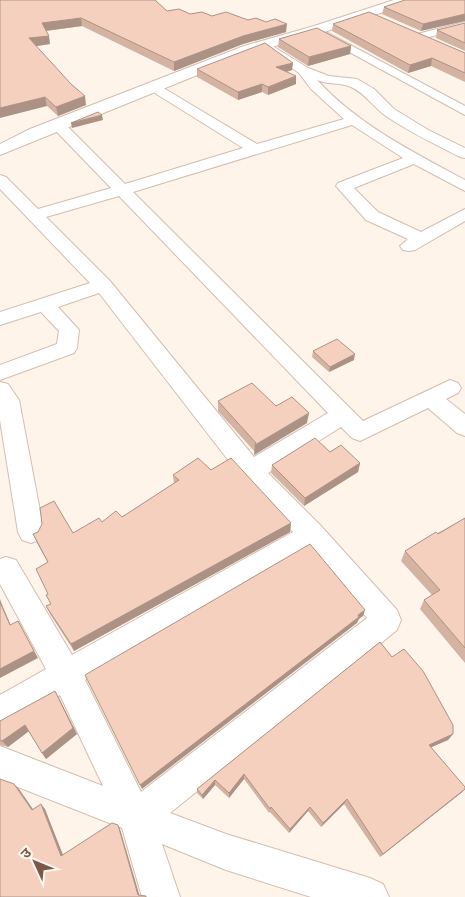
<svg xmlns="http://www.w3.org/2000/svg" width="465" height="897" viewBox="0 0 465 897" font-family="'Alegreya Sans','Noto Sans Devanagari',sans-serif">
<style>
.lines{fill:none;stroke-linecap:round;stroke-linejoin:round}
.minor-casing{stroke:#d4bdaf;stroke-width:2}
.tertiary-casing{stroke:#d4bdaf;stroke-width:2}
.minor{fill:#fff;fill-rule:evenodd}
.tertiary{fill:#fff;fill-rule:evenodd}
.wall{fill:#d4b3a3}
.shaded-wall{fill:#ac9285}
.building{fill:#f6d0be;stroke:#ac9285}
</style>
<rect width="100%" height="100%" fill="#fef4e9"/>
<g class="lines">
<!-- minor casing -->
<g class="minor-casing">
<g id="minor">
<polygon points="465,22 465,28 421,39 415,36 417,34"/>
<polygon points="322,30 465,106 465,115 318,35 316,33 318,31"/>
<path d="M266 42 308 68 329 76 357 79 374 89 394 109 430 131 465 148V158L460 157C435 144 409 132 386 116 373 107 365 93 351 87 340 82 328 85 317 80 357 124 413 152 465 180V191L414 164 354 188 378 212 421 232 465 209V221L415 250 409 251 403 250 400 246 408 239 366 220 336 186 338 183 403 158 352 125 133 192 363 421 450 380 458 383 461 388 458 393 446 399 465 414V436L457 433 428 408 360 441 352 438 341 427 268 473 321 526 397 610 401 620 397 630 170 813 226 834 370 878 383 884 389 897H311L226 870 162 844 180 897H142L122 828 0 780V746L103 786 60 695 0 728V695L46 669 0 584V559L6 557 16 560 72 655 293 532 242 478 99 293 58 307 79 330 77 348 74 353 0 380V365L57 344 59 331 41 312 0 325V312L90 283 0 189V175L6 177 38 209 111 188 53 128 51 125 58 121 63 122 125 184 243 148 150 90 149 87 155 83 257 144 344 119 311 89 299 73 262 47 260 45ZM119 196 328 413 254 457 110 281 46 217ZM309 549 367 618 141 792 85 680Z"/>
<polygon points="0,382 8,384 19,400 44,532 40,540 31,543 22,540 18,532 0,420"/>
</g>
</g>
<!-- tertiary casing -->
<g class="tertiary-casing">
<polygon id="tertiary" points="394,0 412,0 410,3 324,32 254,52 0,155 0,144 30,129 244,46 314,26"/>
</g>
<!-- minor -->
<use href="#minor" class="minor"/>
<!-- tertiary -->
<use href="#tertiary" class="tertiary"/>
</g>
<!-- wall -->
<g class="wall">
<polygon points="0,0 167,11 190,14 212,16 248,20 286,32 243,44 174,71 82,26 46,31 50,44 36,46 86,105 58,116 47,106"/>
<polygon points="465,0 421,31 382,14 384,7"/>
<polygon points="465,23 465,51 436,38 437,30"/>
<polygon points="333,24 465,53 465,82 431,66 408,73 332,31"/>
<polygon points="279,39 351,46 350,54 308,66 278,47"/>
<polygon points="197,69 292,70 287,72 296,84 268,95 262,92 238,100 197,77"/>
<polygon points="313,351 354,360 329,372 312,357"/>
<polygon points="218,401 276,406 307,423 254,455 255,452 218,411"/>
<polygon points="330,452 360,463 358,472 304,506 271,473 272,465"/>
<polygon points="211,470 291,523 290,532 74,651 50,614 46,606 51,604 48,594 48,563 37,543 33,534 73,533 102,522 122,517 174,484 173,475"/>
<polygon points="465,518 465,663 420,609 424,600 432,595 401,561 405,551"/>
<polygon points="380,642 453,734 448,740 431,747 465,789 461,793 380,857 344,804 321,827 308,811 289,833 270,812 269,813 244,779 229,798 215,785 203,799 197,793 197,789"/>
<polygon points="59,698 77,734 46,759 29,731 8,747 0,745 0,721"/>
</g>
<!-- shaded-wall -->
<g class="shaded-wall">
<polygon points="465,14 465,21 421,31 423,24"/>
<polygon points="81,18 82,26 44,31 42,23"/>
<polygon points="287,24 286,32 243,44 174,71 174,62 243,36"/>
<polygon points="49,36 50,44 31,47 29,38"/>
<polygon points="351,46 350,54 308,66 309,57"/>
<polygon points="432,58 431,66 408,73 410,65"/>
<polygon points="293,63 292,70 275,75 276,67"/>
<polygon points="296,76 296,84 268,95 268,87"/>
<polygon points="262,84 262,92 238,100 238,92"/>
<polygon points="85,96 86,105 58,116 56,107"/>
<polygon points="45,97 47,106 0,118 0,108"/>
<polygon points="102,115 103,120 72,128 71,123"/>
<polygon points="355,354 354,360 329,372 330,367"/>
<polygon points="309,413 307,423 254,455 255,445"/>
<polygon points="360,463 358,472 304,506 305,498"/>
<polygon points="291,523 290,532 74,651 71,644"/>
<polygon points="0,599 1,602 14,633 10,625 0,602"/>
<polygon points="365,610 363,616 359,619 357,623 142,789 140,785 358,615"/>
<polygon points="18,621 38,658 0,678 0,669"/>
<polygon points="55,691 77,734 46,759 42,753"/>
<polygon points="25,725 29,731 8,747 2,741"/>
<polygon points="453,734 448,740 425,750 429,745"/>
<polygon points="244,774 244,779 229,798 229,793"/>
<polygon points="215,780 215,785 203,799 202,795"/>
<polygon points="14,784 19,789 37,815 32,810"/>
<polygon points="465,789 461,793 380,857 383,854"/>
<polygon points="347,799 344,804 321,827 323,823"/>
<polygon points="41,804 45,809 65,860 61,856"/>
<polygon points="310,807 308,811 289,833 290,829"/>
<polygon points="118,825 120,829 140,897 138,895"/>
</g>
<!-- building -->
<g class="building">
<polygon points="0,0 155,0 167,11 179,9 190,14 202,12 212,16 226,12 248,20 256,18 266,22 275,19 287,24 243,36 174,62 81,18 42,23 49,36 29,38 71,84 85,96 56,107 45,97 0,108"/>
<polygon points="405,0 465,0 465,14 423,24 384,7"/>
<polygon points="369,12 465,53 465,73 432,58 410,65 333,24"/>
<polygon points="465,23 465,43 437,30"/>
<polygon points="317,28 351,46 309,57 279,39"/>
<polygon points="265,43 293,63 276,67 296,76 268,87 262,84 238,92 197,69"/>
<polygon points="98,112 102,115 71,123"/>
<polygon points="337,339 355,354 330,367 313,351"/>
<polygon points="252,383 276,406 292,397 309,413 255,445 256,443 218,401"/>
<polygon points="315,438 330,452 341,445 360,463 305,498 272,465"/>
<polygon points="198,458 211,470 231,458 291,523 71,644 46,606 51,604 46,595 48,594 36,569 48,562 33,534 38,532 42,524 40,508 54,501 73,533 99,518 102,522 116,511 122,517 179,480 173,475"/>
<polygon points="465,518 465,648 424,600 440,590 405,551 436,532 438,534"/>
<polygon points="310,544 365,610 358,615 359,617 140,785 85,675"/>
<polygon points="0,602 10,625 18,621 34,651 0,669"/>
<polygon points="380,642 392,657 404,649 423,671 453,725 453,734 429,745 465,787 465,789 383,854 347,799 323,823 310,807 290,829 271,807 270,809 244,774 229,793 215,780 202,795 197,789"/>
<polygon points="55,691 73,728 42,753 25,725 2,741 0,740 0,721"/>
<polygon points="0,779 14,784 32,810 41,804 61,856 112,823 118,825 138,895 146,896 146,897 0,897"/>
</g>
<!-- north arrow -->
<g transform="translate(35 862) rotate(314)" stroke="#fff8f1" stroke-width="4" paint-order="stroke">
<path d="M0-4L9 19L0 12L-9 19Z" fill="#7c5849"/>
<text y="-8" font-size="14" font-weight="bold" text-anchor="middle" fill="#7c5849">उ</text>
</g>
</svg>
